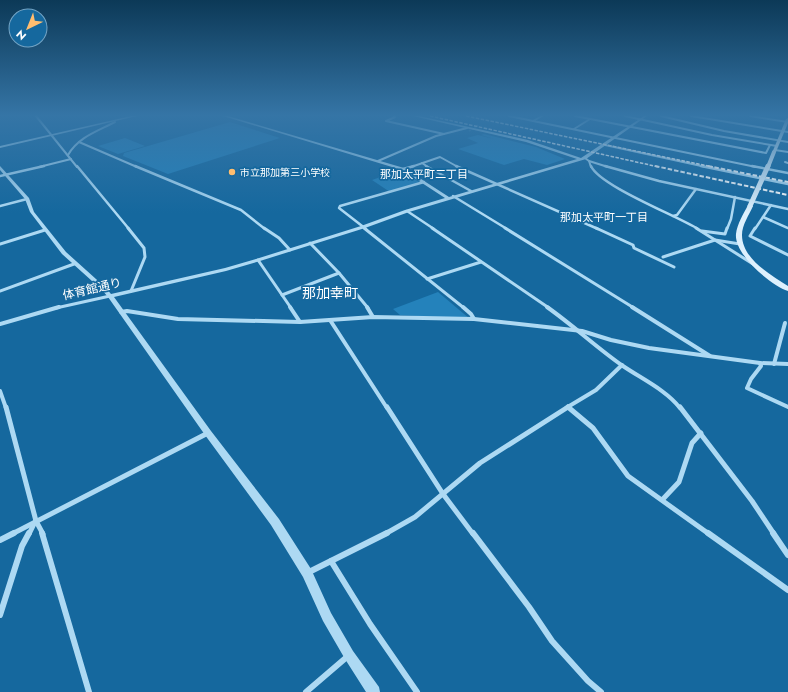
<svg xmlns="http://www.w3.org/2000/svg" width="788" height="692" viewBox="0 0 788 692" font-family="Jost,'Noto Sans JP',sans-serif">
<style>
.green{fill:#2482bb}
.lines{fill:none;stroke-linecap:round;stroke-linejoin:round}
.pedestrian-tunnel{stroke:#387fad;stroke-width:2;stroke-dasharray:2 1;stroke-linecap:butt}
.minor-far5{stroke:#add9f3;stroke-width:2}
.minor-far4{stroke:#add9f3;stroke-width:2.5}
.minor-far3{stroke:#add9f3;stroke-width:3}
.minor-far2{stroke:#add9f3;stroke-width:4}
.minor-far1{stroke:#add9f3;stroke-width:5}
.minor{stroke:#add9f3;stroke-width:6}
.tertiary{fill:#add9f3;fill-rule:evenodd}
.secondary{fill:#ddf0fd;fill-rule:evenodd}
.rail-far1{stroke:#fff;stroke-width:1.5;stroke-dasharray:3.5 1.5;stroke-linecap:butt}
.rail{stroke:#fff;stroke-width:2;stroke-dasharray:4.5 2;stroke-linecap:butt}
.secondary-bridge-far1{stroke:#ddf0fd;stroke-width:4}
.secondary-bridge{stroke:#ddf0fd;stroke-width:5}
.poi-dot{fill:#ffbd6f;stroke:#15689e;stroke-width:1.5}
.labels{text-anchor:middle;stroke-width:3.5;stroke-linejoin:round;paint-order:stroke}
.far-poi-label{font-size:10px;fill:#fff;stroke:#15689e;text-anchor:start}
.far-neighbourhood-label{font-size:11px;fill:#fff;stroke:#15689e}
.street-label{font-size:12px;fill:#fff;stroke:#15689e}
.quarter-label{font-size:14px;fill:#fff;stroke:#15689e}
</style>
<rect width="100%" height="100%" fill="#15689e"/>
<!-- green -->
<g class="green">
<polygon points="230,122 280,138 168,174 123,156 124,153"/>
<polygon points="484,134 536,147 565,159 547,165 524,159 504,165 458,149 478,143 467,138 478,135 494,139 481,135"/>
<polygon points="125,138 145,146 118,154 98,146"/>
<polygon points="400,170 421,183 390,192 372,180"/>
<polygon points="438,292 470,319 400,315 393,309"/>
</g>
<g class="lines">
<!-- pedestrian-tunnel -->
<polyline class="pedestrian-tunnel" points="469,131 479,125"/>
<!-- minor-far5 -->
<g class="minor-far5">
<polyline points="36,116 77,167"/>
<polyline points="394,116 395,117 386,121 444,134"/>
<polyline points="509,116 756,167"/>
<polyline points="575,116 766,153 770,145"/>
<polyline points="625,116 712,135 777,146"/>
<polyline points="661,116 724,131 788,142"/>
<polyline points="691,116 788,132"/>
<polyline points="750,116 788,122"/>
<polyline points="533,121 542,116"/>
<polyline points="574,129 590,119"/>
<polyline points="79,142 137,167"/>
<polyline points="605,145 706,167"/>
<polyline points="775,150 788,152"/>
<path d="M68 155C78 137 98 131 115 122"/>
<polyline points="585,158 589,161 591,167"/>
<polyline points="378,161 436,136 467,128"/>
<polyline points="589,161 608,167"/>
<polyline points="785,162 788,163"/>
<polyline points="422,163 428,167"/>
<polyline points="39,167 71,159"/>
<polyline points="411,167 440,157 458,167"/>
</g>
<!-- minor-far4 -->
<g class="minor-far4">
<polyline points="77,166 129,229"/>
<polyline points="135,166 241,210 265,229"/>
<polyline points="426,166 471,191"/>
<polyline points="456,166 598,229"/>
<path d="M591 166C600 186 675 215 698 229"/>
<polyline points="605,166 659,181 788,209"/>
<polyline points="701,166 788,184"/>
<polyline points="752,166 788,173"/>
<polyline points="403,169 414,166"/>
<polyline points="0,176 44,166"/>
<polyline points="453,196 507,229"/>
<polyline points="0,206 27,199"/>
<polyline points="407,211 434,229"/>
<polyline points="673,216 677,215 696,189"/>
<polyline points="763,217 788,228"/>
<polyline points="366,229 339,208 340,206 424,182"/>
<polyline points="727,229 731,219 735,197"/>
<polyline points="755,229 771,205"/>
</g>
<!-- minor-far3 -->
<g class="minor-far3">
<polyline points="128,228 144,248 145,257 131,291"/>
<polyline points="264,228 279,238 290,250"/>
<polyline points="364,228 464,308"/>
<polyline points="432,228 549,308"/>
<polyline points="505,228 634,308"/>
<polyline points="596,228 633,245 634,248 674,267"/>
<polyline points="696,228 753,264"/>
<polyline points="755,228 750,236 788,255"/>
<polyline points="702,231 725,234 727,228"/>
<polyline points="310,243 339,273 368,308"/>
<polyline points="0,244 45,230"/>
<polyline points="663,257 715,240 740,244"/>
<polyline points="258,260 291,308"/>
<polyline points="427,279 481,262"/>
<polyline points="0,291 74,264"/>
<polyline points="282,295 339,273"/>
<polyline points="56,308 110,296"/>
</g>
<!-- minor-far2 -->
<g class="minor-far2">
<polyline points="290,307 300,322"/>
<polyline points="367,307 373,317"/>
<polyline points="463,307 471,314 474,319"/>
<path d="M547 307C574 326 597 348 623 366 642 379 666 390 680 408"/>
<polyline points="632,307 710,356"/>
<polyline points="121,312 127,311 178,319 300,322 373,317 474,319 582,331 611,340 649,348 760,363 788,364"/>
<polyline points="330,320 387,408"/>
<polyline points="0,324 59,307"/>
<polyline points="760,363 761,366 751,379 747,388 788,407"/>
<polyline points="774,364 785,323"/>
<polyline points="0,391 6,408"/>
<polyline points="568,407 569,408"/>
<polyline points="566,408 596,390 622,365"/>
</g>
<!-- minor-far1 -->
<g class="minor-far1">
<polyline points="6,407 36,521 43,534"/>
<polyline points="387,407 443,494 473,534"/>
<polyline points="568,407 593,428 628,476 709,534"/>
<polyline points="680,407 752,501 774,534"/>
<polyline points="663,499 679,482 692,443 701,433"/>
<polyline points="12,534 208,433"/>
<polyline points="29,534 35,522"/>
<polyline points="385,534 415,517 480,463 568,407"/>
</g>
<!-- minor -->
<g class="minor">
<polyline points="42,533 89,692"/>
<polyline points="473,533 529,607 552,641 588,681 601,692"/>
<polyline points="708,533 788,590"/>
<polyline points="773,533 788,555"/>
<polyline points="0,540 14,533"/>
<polyline points="331,561 370,624 417,692"/>
<polyline points="307,573 387,533"/>
<polyline points="0,615 22,546 29,533"/>
<polyline points="306,692 348,656"/>
</g>
<!-- tertiary -->
<g class="tertiary">
<polygon points="131,116 137,116 0,148 0,146"/>
<polygon points="223,116 228,116 404,168 449,197 577,159 526,142 413,116 419,116 528,140 581,158 644,116 647,116 586,159 409,212 365,228 260,261 226,271 114,297 211,431 279,519 311,569 331,613 353,651 379,687 380,692 366,692 345,659 323,621 303,577 271,525 205,435 108,297 102,290 62,254 30,212 25,199 0,170 0,166 29,198 34,212 66,252 106,288 111,294 225,268 256,259 361,226 405,210 445,198 402,170"/>
</g>
<!-- secondary -->
<g class="secondary">
<polygon points="788,118 788,123 776,152 772,153 786,119"/>
<path d="M748 205 753 206C749 215 742 225 742 235 742 259 771 275 788 286V291C770 285 734 254 736 234 737 224 744 213 748 205Z"/>
</g>
<!-- rail-far1 -->
<g class="rail-far1">
<polyline points="430,116 659,167"/>
<polyline points="466,116 713,167"/>
</g>
<!-- rail -->
<g class="rail">
<polyline points="655,166 788,195"/>
<polyline points="708,166 788,182"/>
</g>
<!-- secondary-bridge-far1 -->
<polyline class="secondary-bridge-far1" points="768,167 774,152"/>
<!-- secondary-bridge -->
<polyline class="secondary-bridge" points="750,206 768,166"/>
</g>
<!-- sky -->
<linearGradient id="sky" x2="0" y2="1"><stop stop-color="#0c3957"/><stop offset="0.54" stop-color="#3575a6"/><stop offset="1" stop-color="#3575a6" stop-opacity="0"/></linearGradient>
<rect width="788" height="213" fill="url(#sky)"/>
<!-- markers -->
<circle class="poi-dot" cx="232" cy="172" r="4"/>
<g class="labels">
<!-- far-poi labels -->
<g class="far-poi-label">
<text x="240" y="176">市立那加第三小学校</text>
</g>
<!-- far-neighbourhood labels -->
<g class="far-neighbourhood-label">
<text x="424" y="178">那加太平町二丁目</text>
<text x="604" y="221">那加太平町一丁目</text>
</g>
<!-- street labels -->
<g class="street-label">
<text transform="translate(92 289) rotate(-13)" y="4">体育館通り</text>
</g>
<!-- quarter labels -->
<g class="quarter-label">
<text x="330" y="298">那加幸町</text>
</g>
</g>
<!-- north arrow -->
<g transform="translate(28 28) rotate(223)"><circle r="19" fill="#15689e" stroke="#73a4c5"/>
<path d="M0-3L7 15L0 10L-7 15Z" fill="#ffbd6f"/>
<text y="-6" font-size="11" font-weight="bold" text-anchor="middle" fill="#ffffff">N</text>
</g>
</svg>
